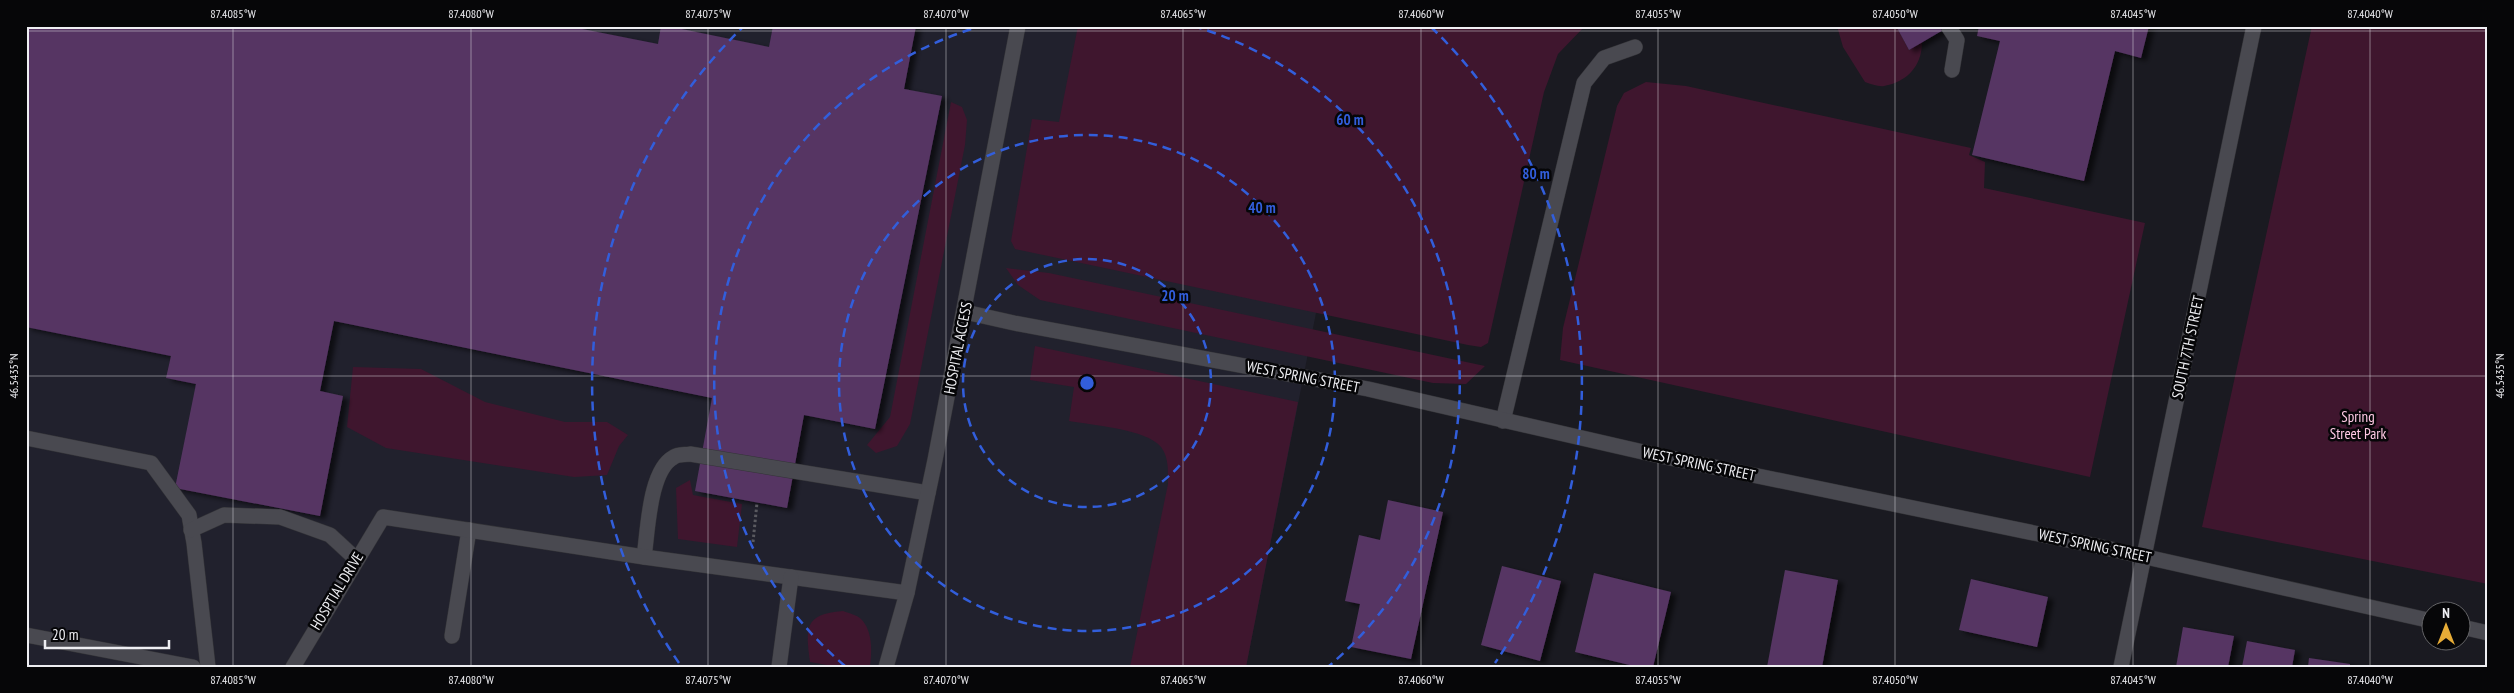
<svg xmlns="http://www.w3.org/2000/svg" width="2514" height="693" viewBox="0 0 2514 693" font-family="'PT Sans Narrow',sans-serif">
<style>
.built{fill:#21212d}
.green{fill:#3f162e}
.building{fill:#563563;filter:url(#shadow)}
.lines{fill:none;stroke-linecap:round;stroke-linejoin:round}
.lane-casing{stroke:#343438;stroke-width:16}
.street-casing{stroke:#343438;stroke-width:16}
.secondary-casing{stroke:#343438;stroke-width:16}
.path{stroke:#5a5a60;stroke-width:3;stroke-dasharray:2.5 2.5;stroke-linecap:butt}
.lane{stroke:#494950;stroke-width:15}
.street{stroke:#494950;stroke-width:15}
.secondary{stroke:#494950;stroke-width:15}
.ticks{fill:none;stroke:#eeeef2;stroke-width:1;stroke-opacity:0.45}
.ring{fill:none;stroke:#325edb;stroke-width:2.5;stroke-dasharray:9 6}
.labels{text-anchor:middle;stroke-width:5;stroke-linejoin:round;paint-order:stroke}
.street-label{font-size:15px;fill:#eeeef2;stroke:#060608}
.park-label{font-size:15px;fill:#ffc9e4;stroke:#060608}
.centre{fill:#325edb;stroke:#060608;stroke-width:2.5}
.ring-label{font-size:15px;text-anchor:middle;font-weight:bold;fill:#325edb;stroke:#060608;stroke-width:5;stroke-linejoin:round;paint-order:stroke}
.neatline{fill:none;stroke:#eeeef2;stroke-width:2}
.ticks-label{font-size:12px;text-anchor:middle;fill:#eeeef2}
</style>
<defs>
<filter id="shadow"><feDropShadow dx="5.5" dy="3" stdDeviation="2.5" flood-color="#0009"/></filter>
</defs>
<rect width="100%" height="100%" fill="#1a1a21"/>
<!-- built -->
<polygon class="built" points="26,26 1540,26 1316,313 1246,667 26,667"/>
<!-- green -->
<g class="green">
<polygon points="1078,26 1585,26 1558,54 1544,92 1488,343 1481,347 1468,345 1015,249 1011,241 1032,119 1059,122"/>
<path d="M1837 26H1896L1909 50 1922 42C1922 66 1907 82 1884 86 1879 87 1871 84 1865 82L1843 47Z"/>
<polygon points="2312,26 2488,26 2488,584 2202,527"/>
<polygon points="1646,82 1686,86 1971,148 1969,155 1985,162 1984,188 2145,223 2090,477 1560,360 1563,328 1617,106 1624,93"/>
<polygon points="951,102 962,107 967,120 965,145 910,424 897,446 876,453 867,445 890,417"/>
<polygon points="1006,268 1049,273 1485,366 1466,384 1433,383 1040,300 1018,285"/>
<path d="M1035 346 1298 402 1246 667H1130L1168 484C1168 472 1169 457 1161 447 1147 429 1091 425 1069 421L1074 387 1030 380Z"/>
<polygon points="353,367 421,369 485,402 565,422 607,422 628,435 619,446 607,475 574,477 386,448 347,427"/>
<polygon points="690,480 693,495 742,504 737,547 678,539 676,488"/>
<path d="M843 611C848 613 857 615 861 619 873 631 872 652 870 667H838L810 662C806 629 803 614 843 611Z"/>
</g>
<!-- building -->
<g class="building">
<polygon points="26,26 567,26 658,44 661,26 667,26 769,47 773,26 916,26 904,89 942,96 875,429 804,415 787,508 695,491 712,398 334,321 320,391 343,396 320,516 175,488 196,384 166,378 171,356 26,327"/>
<polygon points="1896,26 1950,26 1909,50"/>
<polygon points="1979,26 2149,26 2141,58 2115,51 2084,181 1972,155 2000,41 1977,36"/>
<polygon points="1388,500 1443,512 1411,659 1351,647 1360,604 1345,601 1359,535 1380,540"/>
<polygon points="1502,566 1561,581 1540,661 1481,645"/>
<polygon points="1785,570 1838,580 1822,667 1767,667"/>
<polygon points="1594,573 1671,592 1653,667 1638,667 1575,652"/>
<polygon points="1971,579 2048,597 2037,647 1959,630"/>
<polygon points="2183,627 2234,636 2228,667 2176,667"/>
<polygon points="2247,641 2295,650 2292,667 2242,667"/>
<polygon points="2309,658 2350,664 2350,667 2308,667"/>
</g>
<g class="lines">
<!-- lane casing -->
<g class="lane-casing">
<g id="lane">
<polyline points="1948,26 1957,40 1952,70"/>
<polyline points="1503,421 1584,83 1604,58 1635,47"/>
<polyline points="26,438 151,463 189,515 194,543 208,667"/>
<polyline points="191,530 224,515 280,517 330,535 356,559"/>
<path d="M644 557C648 531 649 470 674 457 678 454 685 455 690 454L928 493"/>
<polyline points="26,635 193,667"/>
<polyline points="452,636 469,530"/>
<polyline points="293,667 383,517 644,557 907,593"/>
<polyline points="779,667 791,577"/>
</g>
</g>
<!-- street casing -->
<g class="street-casing">
<g id="street">
<polyline points="965,312 1014,323 1368,389 1656,455 2097,546 2432,621"/>
<polyline points="2462,627 2488,633"/>
<polyline points="886,667 907,593 935,460 1018,26"/>
</g>
</g>
<!-- secondary casing -->
<g class="secondary-casing">
<polyline id="secondary" points="2121,667 2254,26"/>
</g>
<!-- path -->
<polyline class="path" points="753,542 757,503"/>
<!-- lane -->
<use href="#lane" class="lane"/>
<!-- street -->
<use href="#street" class="street"/>
<!-- secondary -->
<use href="#secondary" class="secondary"/>
</g>
<!-- ticks -->
<path class="ticks" d="M233 26V667M471 26V667M708 26V667M946 26V667M1183 26V667M1421 26V667M1658 26V667M1895 26V667M2133 26V667M2370 26V667M26 31H2488M26 376H2488"/>
<!-- distance rings -->
<g class="ring">
<circle cx="1087" cy="383" r="124"/>
<circle cx="1087" cy="383" r="248"/>
<path d="M845 666A372 372 0 0 1 981 26M1193 26A372 372 0 0 1 1329 666"/>
<path d="M679 663A495 495 0 0 1 743 27M1431 27A495 495 0 0 1 1495 663"/>
</g>
<g class="labels">
<!-- street labels -->
<g class="street-label">
<text transform="translate(2188 347) rotate(-78)" y="5">SOUTH 7TH STREET</text>
<text transform="translate(958 348) rotate(-79)" y="5">HOSPITAL ACCESS</text>
<text transform="translate(1303 377) rotate(11)" y="5">WEST SPRING STREET</text>
<text transform="translate(1699 464) rotate(12)" y="5">WEST SPRING STREET</text>
<text transform="translate(2095 546) rotate(12)" y="5">WEST SPRING STREET</text>
<text transform="translate(337 591) rotate(-59)" y="5">HOSPTIAL DRIVE</text>
</g>
<!-- park labels -->
<g class="park-label">
<text x="2358" y="422">Spring<tspan x="2358" dy="17">Street Park</tspan></text>
</g>
</g>
<circle cx="1087" cy="383" r="8" class="centre"/>
<g class="ring-label">
<text x="1350" y="125">60 m</text>
<text x="1536" y="179">80 m</text>
<text x="1262" y="213">40 m</text>
<text x="1175" y="301">20 m</text>
</g>
<!-- border -->
<rect width="2514" height="693" fill="none" stroke="#060608" stroke-width="55"/>
<!-- north arrow -->
<g transform="translate(2446 626)"><circle r="24" fill="#060608" stroke="#636366"/>
<path d="M0-4L9 19L0 12L-9 19Z" fill="#e7ac37"/>
<text y="-8" font-size="14" font-weight="bold" text-anchor="middle" fill="#eeeef2">N</text>
</g>
<!-- scale -->
<path d="M45 640v8h124v-8" fill="none" stroke="#eeeef2" stroke-width="2.5"/>
<text x="52" y="640" font-size="15" fill="#eeeef2" stroke="#060608" stroke-width="4" paint-order="stroke">20 m</text>
<rect x="28" y="28" width="2458" height="638" class="neatline"/>
<g class="ticks-label">
<text x="233" y="18">87.4085°W</text>
<text x="471" y="18">87.4080°W</text>
<text x="708" y="18">87.4075°W</text>
<text x="946" y="18">87.4070°W</text>
<text x="1183" y="18">87.4065°W</text>
<text x="1421" y="18">87.4060°W</text>
<text x="1658" y="18">87.4055°W</text>
<text x="1895" y="18">87.4050°W</text>
<text x="2133" y="18">87.4045°W</text>
<text x="2370" y="18">87.4040°W</text>
<text transform="translate(14 376) rotate(-90)" y="4">46.5435°N</text>
<text transform="translate(2500 376) rotate(-90)" y="4">46.5435°N</text>
<text x="233" y="684">87.4085°W</text>
<text x="471" y="684">87.4080°W</text>
<text x="708" y="684">87.4075°W</text>
<text x="946" y="684">87.4070°W</text>
<text x="1183" y="684">87.4065°W</text>
<text x="1421" y="684">87.4060°W</text>
<text x="1658" y="684">87.4055°W</text>
<text x="1895" y="684">87.4050°W</text>
<text x="2133" y="684">87.4045°W</text>
<text x="2370" y="684">87.4040°W</text>
</g>
</svg>
